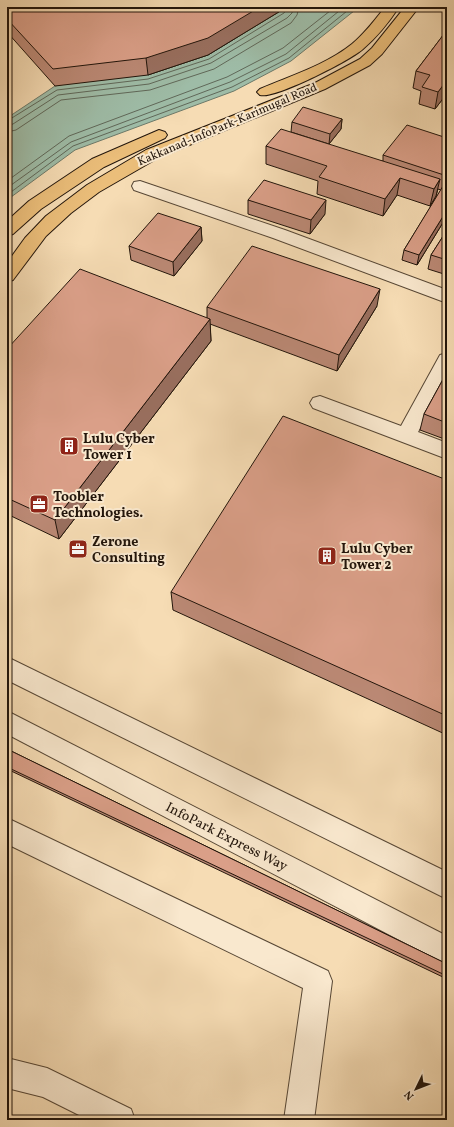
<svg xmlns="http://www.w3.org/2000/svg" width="454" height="1127" viewBox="0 0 454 1127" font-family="Vollkorn,serif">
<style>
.water{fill:#9ebca7;stroke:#6c7969}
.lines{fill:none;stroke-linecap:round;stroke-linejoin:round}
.shore{stroke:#606859;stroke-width:1}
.minor-casing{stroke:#574735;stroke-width:2}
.major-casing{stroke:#22150b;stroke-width:2}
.minor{fill:#f9e8ce;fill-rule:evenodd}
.major{fill:#ebbe7a;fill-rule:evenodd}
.wall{fill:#bb8975;stroke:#22150b}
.shaded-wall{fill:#996f5f;stroke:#22150b}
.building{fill:#da9f88;stroke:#22150b}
.labels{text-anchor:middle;stroke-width:4;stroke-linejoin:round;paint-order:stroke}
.far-street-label{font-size:12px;fill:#22150b;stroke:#f9e8ce}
.poi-label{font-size:14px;font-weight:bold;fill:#22150b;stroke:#f9e8ce;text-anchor:start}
.street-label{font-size:14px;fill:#22150b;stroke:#f9e8ce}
</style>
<rect width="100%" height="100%" fill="#f6dcb4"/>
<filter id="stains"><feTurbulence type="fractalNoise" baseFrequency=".005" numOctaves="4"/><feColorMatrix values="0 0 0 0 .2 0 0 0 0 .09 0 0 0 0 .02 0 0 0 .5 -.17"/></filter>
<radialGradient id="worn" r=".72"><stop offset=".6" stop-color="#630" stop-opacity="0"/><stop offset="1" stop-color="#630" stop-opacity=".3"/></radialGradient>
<!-- water -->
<polygon class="water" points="286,7 359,7 291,61 234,91 75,150 7,200 7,118 55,86 208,55"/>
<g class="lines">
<!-- shore -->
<g class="shore">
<polyline points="7,121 57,90 148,79 209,59 284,13 288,7"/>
<polyline points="7,126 13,124 58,95 149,84 211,63 287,18 292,13 293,7"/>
<polyline points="7,132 16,130 61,100 150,90 214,69 291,23 297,15 299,7"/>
<polyline points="7,181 69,136 227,77 283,48 335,7"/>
<polyline points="7,188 71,142 230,82 286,54 344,7"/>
<polyline points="7,195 73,146 232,87 289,58 352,7"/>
</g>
<!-- minor casing -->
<g class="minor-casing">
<g id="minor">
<polygon points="140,181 285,230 447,290 447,303 273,238 134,190 132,186 134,182"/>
<polygon points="447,353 447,378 418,432 447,443 447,459 313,408 310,403 313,398 320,396 401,426 440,355"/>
<polygon points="7,657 447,872 447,899 7,680"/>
<polygon points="7,711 447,936 447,965 7,734"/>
<polygon points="7,818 328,971 332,981 314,1120 284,1120 303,988 7,844"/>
<polygon points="7,1058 47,1068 131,1109 135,1120 89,1120 43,1097 7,1088"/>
</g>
</g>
<!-- major casing -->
<g class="major-casing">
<g id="major">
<path d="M385 7H399C389 22 377 37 363 49 349 61 275 99 260 95L257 92 260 89C290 76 326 65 352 44 364 34 375 20 385 7Z"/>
<polygon points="405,7 419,7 382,54 370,65 325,89 158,158 99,192 71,213 46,236 13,280 7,282 7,263 25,238 46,216 87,185 146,150 315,83 360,59 372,48"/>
<polygon points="159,130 165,132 167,135 165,138 104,167 41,209 13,234 7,236 7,221 29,201 92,159"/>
</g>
</g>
<!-- minor -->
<use href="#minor" class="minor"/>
<!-- major -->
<use href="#major" class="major"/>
</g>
<!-- wall -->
<g class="wall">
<polygon points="7,7 282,10 208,55 148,75 55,86 7,32"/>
<polygon points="447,30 447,96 445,96 435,109 419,104 421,91 413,88 416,71"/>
<polygon points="342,119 341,129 329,144 291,132 292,122"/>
<polygon points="447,138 447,216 417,265 402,260 404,250 441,190 438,189 436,196 430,206 397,195 383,216 317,194 318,181 266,164 266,146 383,161 383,155"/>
<polygon points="248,200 325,214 310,234 248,214"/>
<polygon points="201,227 202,241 174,276 131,260 129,246"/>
<polygon points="447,230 447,275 428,269 431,255"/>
<polygon points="377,306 337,371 210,324 211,341 59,539 7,514 7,349 207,318 207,307"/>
<polygon points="447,372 447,440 420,430 424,414"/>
<polygon points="447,480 447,735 173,610 171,592"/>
<polygon points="7,749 447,964 447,979 7,769"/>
</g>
<!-- shaded-wall -->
<g class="shaded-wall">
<polygon points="260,7 283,7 282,10 208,55 148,75 146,58"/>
<polygon points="447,80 445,96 435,109 438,92"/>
<polygon points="342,119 341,129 329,144 330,134"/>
<polygon points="400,178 397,195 383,216 385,199"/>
<polygon points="440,179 436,196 430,206 434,189"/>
<polygon points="326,200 325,214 310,234 311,220"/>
<polygon points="447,210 447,216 417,265 419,255"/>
<polygon points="201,227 202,241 174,276 173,262"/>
<polygon points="380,289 377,306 337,371 339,355"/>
<polygon points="210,319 211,341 59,539 55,520"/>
</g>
<!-- building -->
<g class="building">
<polygon points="7,7 260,7 208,38 146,58 53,69 7,19"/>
<polygon points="447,30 447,80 438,92 422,87 430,75 416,71"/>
<polygon points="303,107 342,119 330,134 292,122"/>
<polygon points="407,125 447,138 447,176 383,155"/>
<polygon points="281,129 440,179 434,189 400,178 385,199 319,177 327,166 266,146"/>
<polygon points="264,180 326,200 311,220 248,200"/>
<polygon points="443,186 447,188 447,210 419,255 404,250"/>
<polygon points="158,213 201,227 173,262 129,246"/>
<polygon points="447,230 447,260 431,255"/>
<polygon points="252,246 380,289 339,355 207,307"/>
<polygon points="80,269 210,319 55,520 7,498 7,349"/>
<polygon points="447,372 447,423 424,414"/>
<polygon points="283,416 447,480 447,716 171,592"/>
<polygon points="7,749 447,964 447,976 7,767"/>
</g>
<!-- icons -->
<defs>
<g id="building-square" transform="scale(1)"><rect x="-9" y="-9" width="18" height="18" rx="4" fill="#8f2418" stroke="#f9e8ce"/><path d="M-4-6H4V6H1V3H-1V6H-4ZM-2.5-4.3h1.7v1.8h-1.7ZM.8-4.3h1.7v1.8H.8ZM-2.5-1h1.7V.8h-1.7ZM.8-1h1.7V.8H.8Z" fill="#fff"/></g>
<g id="office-square" transform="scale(1)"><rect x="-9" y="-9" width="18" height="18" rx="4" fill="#8f2418" stroke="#f9e8ce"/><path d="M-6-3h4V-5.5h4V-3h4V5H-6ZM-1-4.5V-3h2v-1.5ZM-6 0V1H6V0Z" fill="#fff"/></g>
</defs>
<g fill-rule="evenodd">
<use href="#building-square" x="69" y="446"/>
<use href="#office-square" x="39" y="504"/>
<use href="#office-square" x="78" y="549"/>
<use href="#building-square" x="327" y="556"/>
</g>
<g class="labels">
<!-- far-street labels -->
<g class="far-street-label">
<text transform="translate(227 124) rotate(-23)" y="4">Kakkanad-InfoPark-Karimugal Road</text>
</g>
<!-- poi labels -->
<g class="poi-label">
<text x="83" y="443">Lulu Cyber<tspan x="83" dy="16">Tower 1</tspan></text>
<text x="53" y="501">Toobler<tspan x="53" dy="16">Technologies.</tspan></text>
<text x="92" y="546">Zerone<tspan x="92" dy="16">Consulting</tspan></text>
<text x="341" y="553">Lulu Cyber<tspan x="341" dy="16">Tower 2</tspan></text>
</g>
<!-- street labels -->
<g class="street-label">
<text transform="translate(227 836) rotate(27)" y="5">InfoPark Express Way</text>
</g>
</g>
<!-- margin -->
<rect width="454" height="1127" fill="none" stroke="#f6dcb4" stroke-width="24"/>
<rect x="8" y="8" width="438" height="1111" fill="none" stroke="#22150b" stroke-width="2"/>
<rect x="12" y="12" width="430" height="1103" fill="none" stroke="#22150b"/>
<!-- north arrow -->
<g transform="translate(416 1089) rotate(227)" stroke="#f9e8ce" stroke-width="3" paint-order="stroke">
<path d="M0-3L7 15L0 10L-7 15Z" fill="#22150b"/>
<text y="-6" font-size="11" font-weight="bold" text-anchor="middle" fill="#22150b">N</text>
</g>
<rect width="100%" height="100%" filter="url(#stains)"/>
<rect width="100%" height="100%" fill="url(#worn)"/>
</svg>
